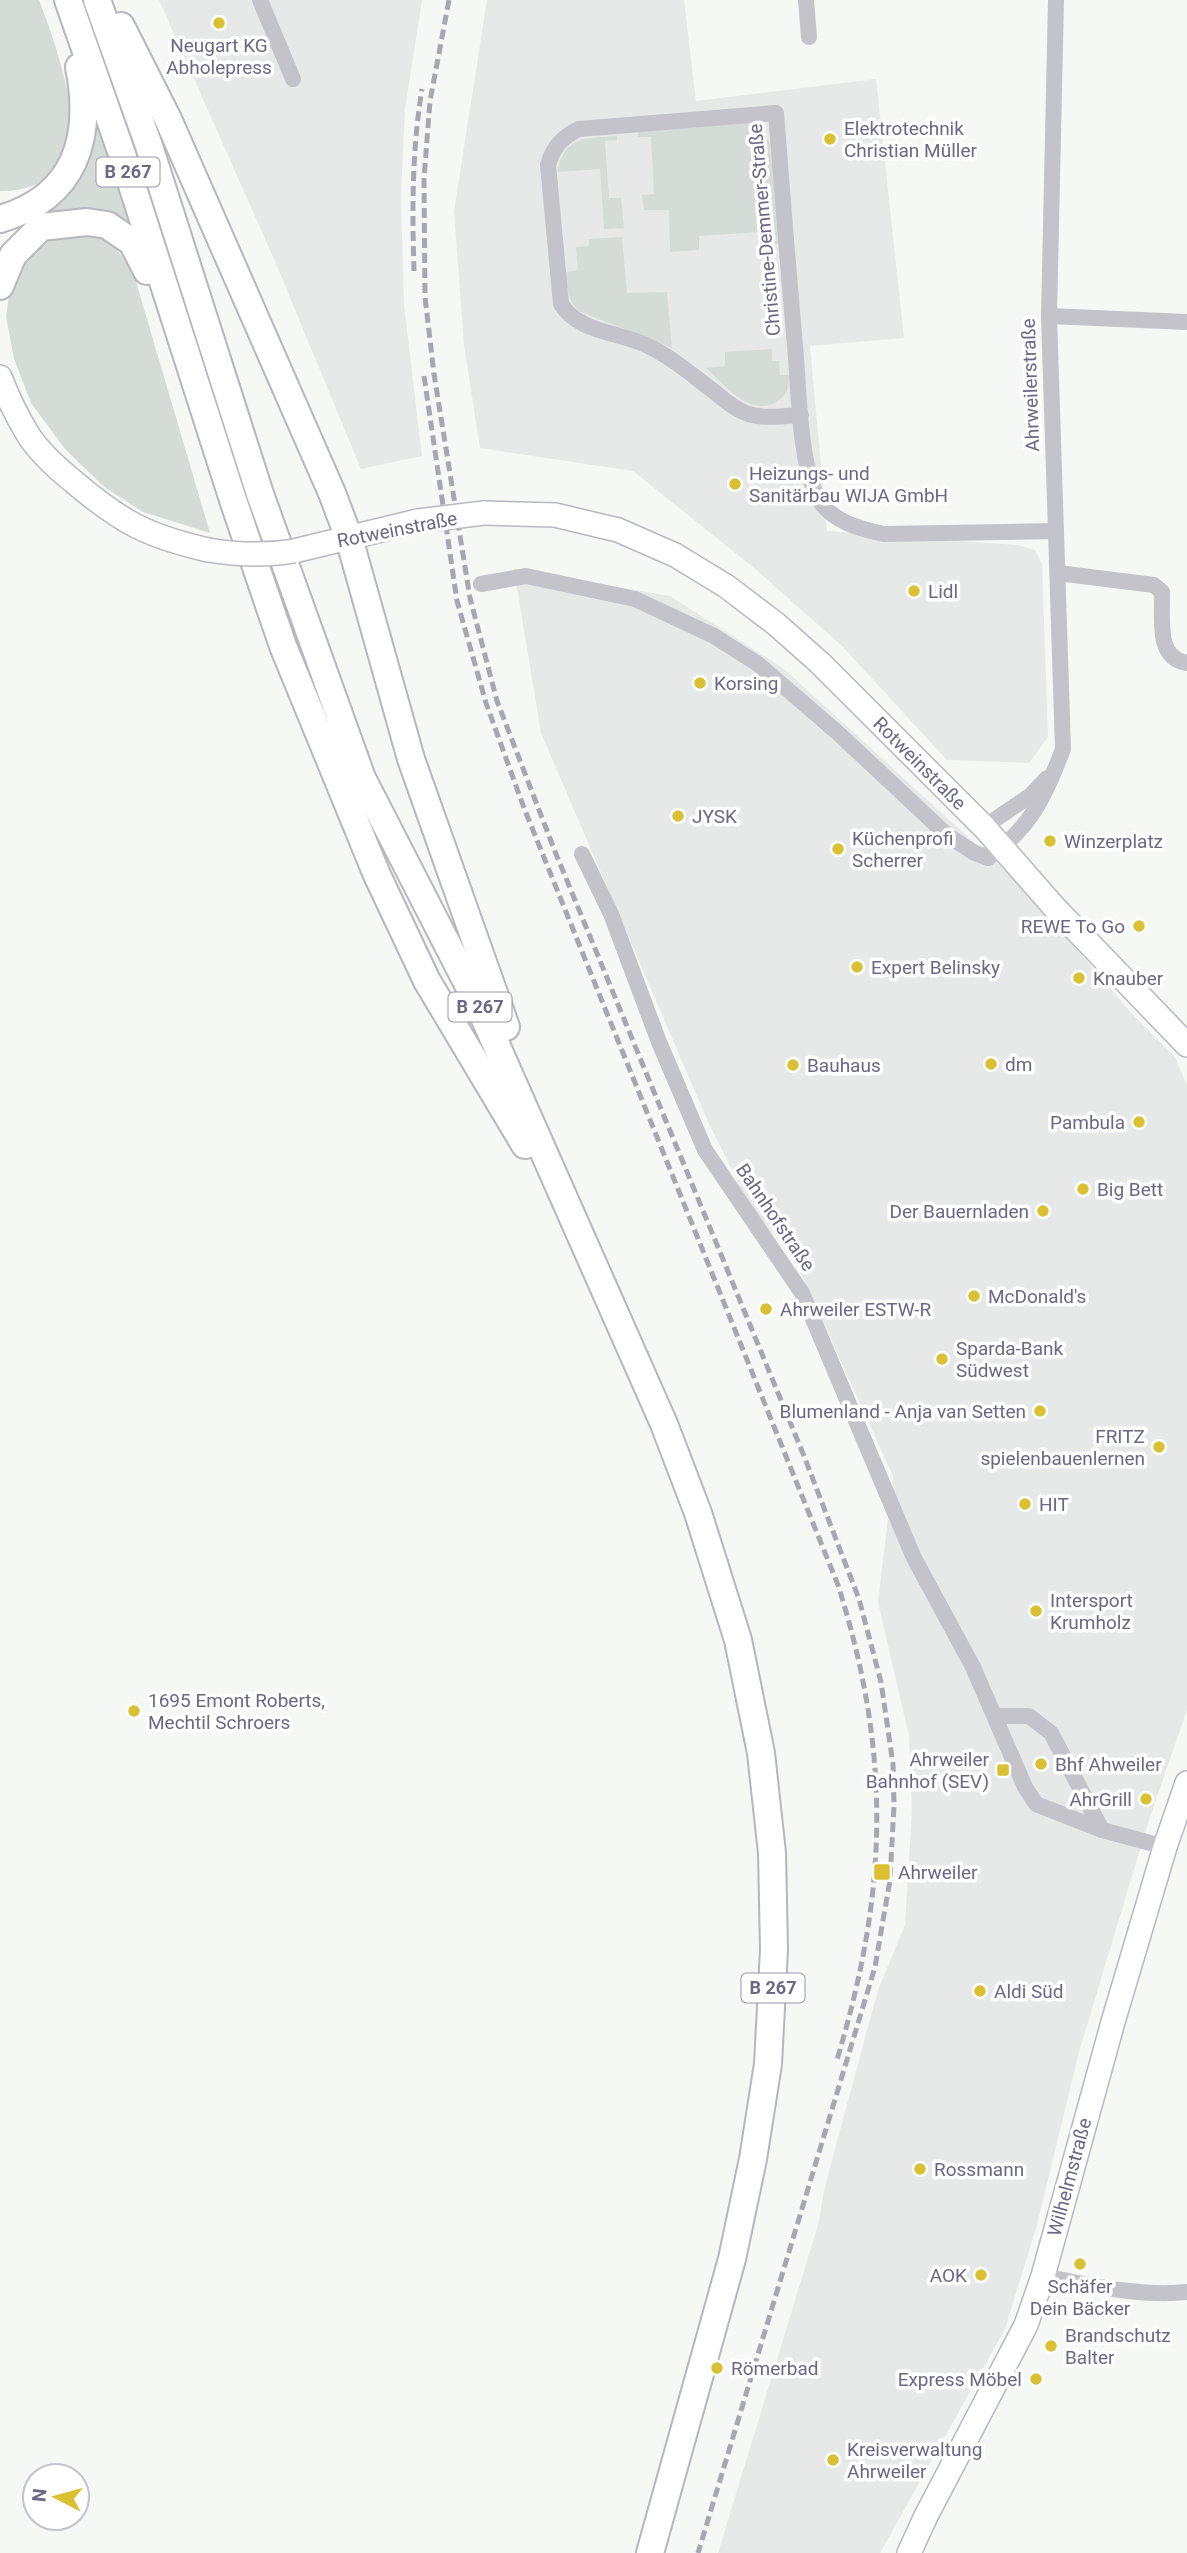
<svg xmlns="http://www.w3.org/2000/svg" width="1187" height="2553" viewBox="0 0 1187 2553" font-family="Roboto,sans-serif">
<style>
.built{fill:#e7e9e8}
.green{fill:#d5dcd7}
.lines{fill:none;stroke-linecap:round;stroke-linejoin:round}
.secondary-casing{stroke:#b8b8c0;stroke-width:26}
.primary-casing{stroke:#b7b6be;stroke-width:30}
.minor{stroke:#c4c3ca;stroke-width:16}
.secondary{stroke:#fff;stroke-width:23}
.primary{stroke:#fff;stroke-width:26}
.rail{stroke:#a7a6b1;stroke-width:5;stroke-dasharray:10 5;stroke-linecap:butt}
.secondary-bridge-casing{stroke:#b8b8c0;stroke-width:26;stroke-linecap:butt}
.secondary-bridge{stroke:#fff;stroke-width:23}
.poi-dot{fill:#dac133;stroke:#fff;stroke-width:2.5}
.labels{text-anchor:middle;stroke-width:7;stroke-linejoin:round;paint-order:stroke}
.shield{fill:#fff;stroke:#9795aa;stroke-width:2}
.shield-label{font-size:18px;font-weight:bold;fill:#6a6885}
.poi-label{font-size:19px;fill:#6a6885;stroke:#fff;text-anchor:start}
.street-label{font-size:19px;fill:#6a6885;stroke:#fff}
</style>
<rect width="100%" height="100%" fill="#f6f8f5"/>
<!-- built -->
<g class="built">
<polygon points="159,0 422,0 405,109 401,198 404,305 422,456 361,469 274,259"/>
<polygon points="487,0 684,0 696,101 876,79 904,338 810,346 827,531 1017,545 1035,550 1042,564 1048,737 1029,763 947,760 842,646 754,568 633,471 480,448 464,345 454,211"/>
<polygon points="514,569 670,596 783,668 1024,888 1135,1017 1175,1057 1187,1085 1187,1710 1148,1823 1079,2052 1037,2225 1005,2329 880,2553 718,2553 818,2225 825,2186 878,1990 905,1925 912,1810 909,1736 878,1602 893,1476 795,1261 749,1204 709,1124 541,733"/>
</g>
<!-- green -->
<g class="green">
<path d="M0 0H39C51 31 61 61 68 94 69 102 73 112 72 121 69 166 45 192 0 191Z"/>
<polygon points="97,112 137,235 45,215 42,208 77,181 89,156"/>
<polygon points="748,123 759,129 770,143 778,244 763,244 760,232 699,236 699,250 670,252 669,210 644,210 642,195 654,194 651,137 638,137 638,132"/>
<path d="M617 136V140L605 141 609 198H621L624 228 604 229 600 169 558 172C562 136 587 138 617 136Z"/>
<polygon points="85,231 111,243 132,268 210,533 143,512 104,487 65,449 31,403 14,359 6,316 12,276 35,245 59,232"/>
<path d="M622 237 627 293 667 292 672 348 581 312C567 301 567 289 566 272L578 270 576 247 589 246V239Z"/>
<path d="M772 349V361H779L780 375H789C790 384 788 393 780 399 754 422 724 384 706 368L725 366V352Z"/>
</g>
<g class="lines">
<!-- secondary casing -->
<g class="secondary-casing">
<g id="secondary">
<path d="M0 377C8 398 17 417 29 436 40 453 58 469 74 482 121 522 147 536 208 550"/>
<polyline points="484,513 555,515 618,530 675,555 726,586 776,624 820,663 984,827 1055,908 1187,1045"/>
<polyline points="294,551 418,521"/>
<polyline points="909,2553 926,2516 1026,2325 1043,2276 1113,2022 1165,1847 1187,1783"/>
</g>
</g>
<!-- primary casing -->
<g class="primary-casing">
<g id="primary">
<polyline points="68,0 123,157 234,503 283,646 377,875 427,981 525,1145"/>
<polyline points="97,0 149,146 260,494 362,778 480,1008 664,1424 698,1513 738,1640 761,1753 772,1853 774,1950 768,2064 753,2159 732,2259 650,2553"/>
<polyline points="121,26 168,119 332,493 349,538 411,759 506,1027"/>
<path d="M0 219C76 197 93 138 79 67"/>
<polyline points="0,286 13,255 41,227 87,222 107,225 132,242 147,271"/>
</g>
</g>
<!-- minor -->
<g class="minor">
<polyline points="260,0 293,79"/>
<polyline points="806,0 809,37"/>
<polyline points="1049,316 1187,322"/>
<path d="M801 415C783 416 765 419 748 414 734 409 723 399 712 390 691 374 670 356 646 345 618 332 578 332 561 304L548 165C553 147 562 137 579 129L776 113C782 195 789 276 796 358 799 398 800 461 817 496 829 521 860 529 884 534L1056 531"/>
<path d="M1058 573 1154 585 1162 592C1163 618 1155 658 1187 663"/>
<path d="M481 584 526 576 635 599 714 636 758 664 838 733 947 835 973 852 988 858C1031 827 1045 797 1063 749L1049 316 1056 0"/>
<polyline points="984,827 1031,795 1047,778"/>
<polyline points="582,854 611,914 659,1042 705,1150 802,1293 914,1558 973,1667 1025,1787 1036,1804 1102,1830 1165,1847"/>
<polyline points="995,1716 1029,1716 1051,1733 1102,1830"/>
<path d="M1043 2276C1090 2285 1139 2297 1187 2292"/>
</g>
<!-- secondary -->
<use href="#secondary" class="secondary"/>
<!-- primary -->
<use href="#primary" class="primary"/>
<!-- rail -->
<g class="rail">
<polyline points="449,0 430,101 424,179 425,297 434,374 470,598 497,701 556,854 804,1456 859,1599 881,1682 893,1764 894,1805 890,1880 875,1967 698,2553"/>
<path d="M414 271C412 211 412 149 422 89"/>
<path d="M424 376 457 601 486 703 524 808 838 1585C892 1756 888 1892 836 2063"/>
</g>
<!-- secondary-bridge casing -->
<g class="secondary-bridge-casing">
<g id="secondary-bridge">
<polyline points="418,521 484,513"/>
<path d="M208 550C238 555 264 556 294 551"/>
</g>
</g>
<!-- secondary-bridge -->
<use href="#secondary-bridge" class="secondary-bridge"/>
</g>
<!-- markers -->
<g class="poi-dot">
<circle cx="219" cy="23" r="7"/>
<circle cx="830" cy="139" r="7"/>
<circle cx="735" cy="484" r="7"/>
<circle cx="914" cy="591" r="7"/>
<circle cx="700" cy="683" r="7"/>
<circle cx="678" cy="816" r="7"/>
<circle cx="1050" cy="841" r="7"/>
<circle cx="838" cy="849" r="7"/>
<circle cx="1139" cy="926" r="7"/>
<circle cx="857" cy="967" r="7"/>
<circle cx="1079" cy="978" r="7"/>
<circle cx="991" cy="1064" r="7"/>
<circle cx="793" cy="1065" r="7"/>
<circle cx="1139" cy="1122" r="7"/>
<circle cx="1083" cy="1189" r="7"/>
<circle cx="1043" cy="1211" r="7"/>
<circle cx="974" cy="1296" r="7"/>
<circle cx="766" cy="1309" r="7"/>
<circle cx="942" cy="1359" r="7"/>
<circle cx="1040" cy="1411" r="7"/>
<circle cx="1159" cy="1447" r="7"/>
<circle cx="1025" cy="1504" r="7"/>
<circle cx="1036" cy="1611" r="7"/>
<circle cx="134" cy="1711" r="7"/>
<circle cx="1041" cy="1764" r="7"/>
<rect x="996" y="1763" width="14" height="14" rx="3.5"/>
<circle cx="1146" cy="1799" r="7"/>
<rect x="873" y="1863" width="18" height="18" rx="3.5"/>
<circle cx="980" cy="1991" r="7"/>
<circle cx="920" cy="2169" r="7"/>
<circle cx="1080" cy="2264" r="7"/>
<circle cx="981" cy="2275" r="7"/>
<circle cx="1051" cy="2346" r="7"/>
<circle cx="717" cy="2368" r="7"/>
<circle cx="1036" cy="2379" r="7"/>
<circle cx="833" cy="2460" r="7"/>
</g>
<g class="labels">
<!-- shield labels -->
<g class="shield">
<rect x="96.5" y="157.5" width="63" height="29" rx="5"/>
<rect x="448.5" y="992.5" width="63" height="29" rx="5"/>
<rect x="741.5" y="1973.5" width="63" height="29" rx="5"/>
</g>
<g class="shield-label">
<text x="128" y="178">B 267</text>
<text x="480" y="1013">B 267</text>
<text x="773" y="1994">B 267</text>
</g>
<!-- poi labels -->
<g class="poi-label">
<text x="219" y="52" text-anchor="middle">Neugart KG<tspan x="219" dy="22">Abholepress</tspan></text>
<text x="844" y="135">Elektrotechnik<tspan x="844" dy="22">Christian Müller</tspan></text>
<text x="749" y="480">Heizungs- und<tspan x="749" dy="22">Sanitärbau WIJA GmbH</tspan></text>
<text x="928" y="598">Lidl</text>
<text x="714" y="690">Korsing</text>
<text x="692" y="823">JYSK</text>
<text x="852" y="845">Küchenprofi<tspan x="852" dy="22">Scherrer</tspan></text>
<text x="1064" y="848">Winzerplatz</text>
<text x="1125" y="933" text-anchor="end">REWE To Go</text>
<text x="871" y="974">Expert Belinsky</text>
<text x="1093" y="985">Knauber</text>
<text x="1005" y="1071">dm</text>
<text x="807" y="1072">Bauhaus</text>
<text x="1125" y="1129" text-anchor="end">Pambula</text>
<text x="1097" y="1196">Big Bett</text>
<text x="1029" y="1218" text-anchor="end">Der Bauernladen</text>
<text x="988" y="1303">McDonald's</text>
<text x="780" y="1316">Ahrweiler ESTW-R</text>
<text x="956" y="1355">Sparda-Bank<tspan x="956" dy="22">Südwest</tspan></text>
<text x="1026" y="1418" text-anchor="end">Blumenland - Anja van Setten</text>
<text x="1145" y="1443" text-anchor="end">FRITZ<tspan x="1145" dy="22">spielenbauenlernen</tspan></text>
<text x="1039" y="1511">HIT</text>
<text x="1050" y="1607">Intersport<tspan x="1050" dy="22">Krumholz</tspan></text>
<text x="148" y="1707">1695 Emont Roberts,<tspan x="148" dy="22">Mechtil Schroers</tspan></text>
<text x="989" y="1766" text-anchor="end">Ahrweiler<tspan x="989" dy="22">Bahnhof (SEV)</tspan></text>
<text x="1055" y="1771">Bhf Ahweiler</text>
<text x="1132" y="1806" text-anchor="end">AhrGrill</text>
<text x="898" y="1879">Ahrweiler</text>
<text x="994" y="1998">Aldi Süd</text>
<text x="934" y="2176">Rossmann</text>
<text x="967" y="2282" text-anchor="end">AOK</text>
<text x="1080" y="2293" text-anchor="middle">Schäfer<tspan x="1080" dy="22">Dein Bäcker</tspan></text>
<text x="1065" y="2342">Brandschutz<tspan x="1065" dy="22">Balter</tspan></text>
<text x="731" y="2375">Römerbad</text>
<text x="1022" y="2386" text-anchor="end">Express Möbel</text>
<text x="847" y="2456">Kreisverwaltung<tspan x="847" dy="22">Ahrweiler</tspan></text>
</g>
<!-- street labels -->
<g class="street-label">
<text transform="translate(764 230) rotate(-95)" y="7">Christine-Demmer-Straße</text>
<text transform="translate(1030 385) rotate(-92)" y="7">Ahrweilerstraße</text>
<text transform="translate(397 529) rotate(-11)" y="7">Rotweinstraße</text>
<text transform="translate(920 763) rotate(45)" y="7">Rotweinstraße</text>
<text transform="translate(776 1217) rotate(56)" y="7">Bahnhofstraße</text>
<text transform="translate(1069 2177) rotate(-75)" y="7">Wilhelmstraße</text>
</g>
</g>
<!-- north arrow -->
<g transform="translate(56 2497) rotate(276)"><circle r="33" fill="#ffffff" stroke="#c3c3ce" stroke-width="2"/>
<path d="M0-5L12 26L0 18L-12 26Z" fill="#dac133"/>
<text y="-10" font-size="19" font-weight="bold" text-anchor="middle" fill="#6a6885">N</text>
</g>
</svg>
